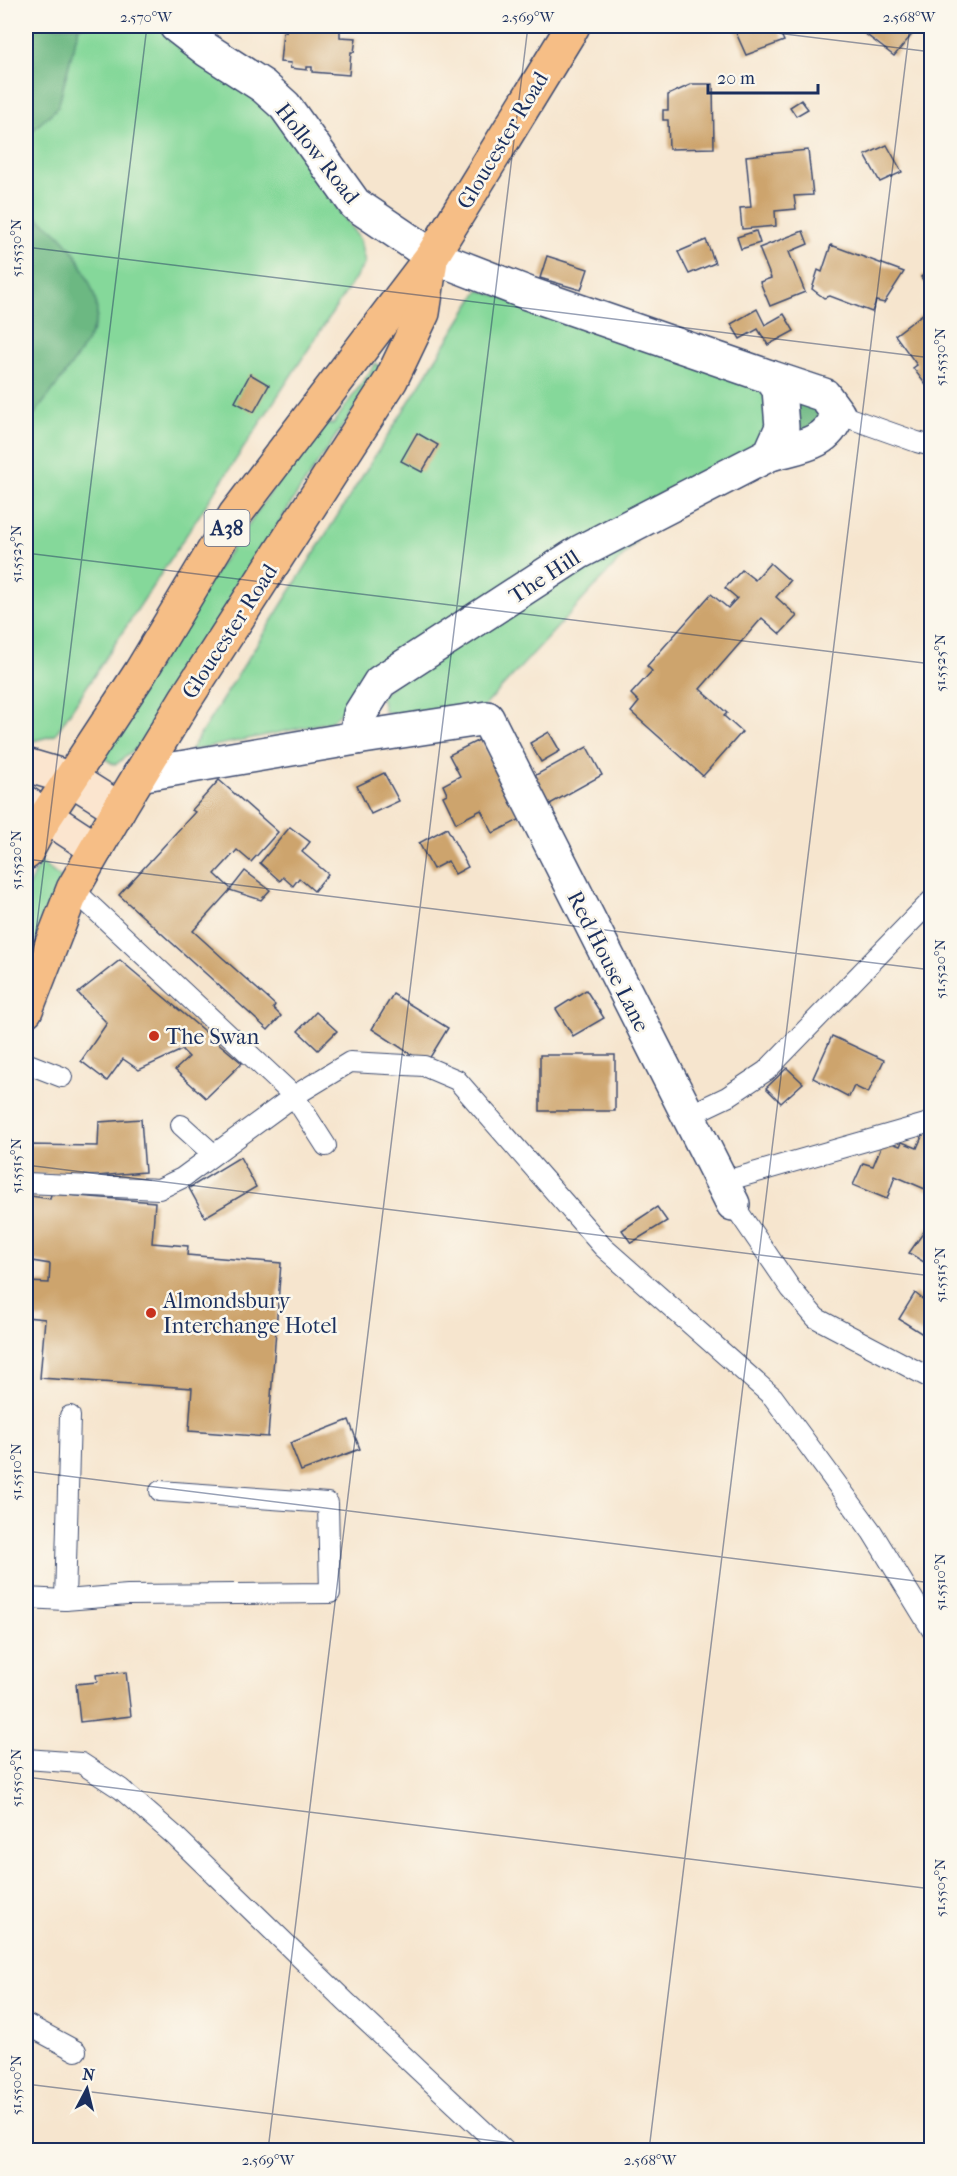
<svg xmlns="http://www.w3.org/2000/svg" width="957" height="2176" viewBox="0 0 957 2176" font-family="'IM FELL French Canon',serif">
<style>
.green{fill:#85d89a;stroke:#50847c;stroke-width:1.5}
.forest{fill:#6cb882;stroke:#447470;stroke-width:1.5}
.building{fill:#cda46d}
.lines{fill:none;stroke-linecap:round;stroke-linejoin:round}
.lane-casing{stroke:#3c4a6f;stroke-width:22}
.street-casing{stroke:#3c4a6f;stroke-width:36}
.secondary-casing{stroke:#3c4a6f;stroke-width:36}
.primary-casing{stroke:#3c4a6f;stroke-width:36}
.lane{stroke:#fff;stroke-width:20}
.street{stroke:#fff;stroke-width:33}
.secondary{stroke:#fbe5cf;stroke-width:33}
.primary{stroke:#f6be86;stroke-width:33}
.ticks{fill:none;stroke:#1b2f5e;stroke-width:1.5;stroke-opacity:0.45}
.poi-dot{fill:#c8321e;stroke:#fbf7ec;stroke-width:2}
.labels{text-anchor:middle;stroke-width:5;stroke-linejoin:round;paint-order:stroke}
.shield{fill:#fbf7ec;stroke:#5e6b89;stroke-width:1.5}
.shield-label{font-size:21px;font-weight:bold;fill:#1b2f5e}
.street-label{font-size:22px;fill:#1b2f5e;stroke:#fbf7ec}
.poi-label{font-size:22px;fill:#1b2f5e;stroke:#fbf7ec;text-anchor:start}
.neatline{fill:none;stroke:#1b2f5e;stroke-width:2}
.ticks-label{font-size:15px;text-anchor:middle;fill:#1b2f5e}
</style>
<rect width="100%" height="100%" fill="#fbf7ec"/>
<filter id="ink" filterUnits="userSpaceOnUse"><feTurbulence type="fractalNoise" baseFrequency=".0167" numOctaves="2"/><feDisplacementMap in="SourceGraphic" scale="12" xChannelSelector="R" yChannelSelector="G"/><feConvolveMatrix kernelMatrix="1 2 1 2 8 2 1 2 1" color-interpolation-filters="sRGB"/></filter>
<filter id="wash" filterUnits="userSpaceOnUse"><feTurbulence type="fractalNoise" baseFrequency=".008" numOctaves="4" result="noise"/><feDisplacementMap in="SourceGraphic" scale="24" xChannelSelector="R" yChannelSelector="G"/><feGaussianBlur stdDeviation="1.35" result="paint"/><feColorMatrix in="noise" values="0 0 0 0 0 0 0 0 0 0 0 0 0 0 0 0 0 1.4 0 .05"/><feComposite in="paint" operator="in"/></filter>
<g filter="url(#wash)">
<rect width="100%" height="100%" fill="#f6e5ce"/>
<!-- green -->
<g class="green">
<polygon points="79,26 159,26 221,72 272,112 360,240 365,263 55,735 26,743 26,425 51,392 93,331 97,314 38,217 26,213 26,136 58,107"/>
<path d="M479 290 762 380C764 391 771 411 770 422 768 447 707 469 686 478L382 667 350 705 330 722 190 751Z"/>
<polygon points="376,363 381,369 297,494 142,744 115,765 102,757 207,584 319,423 333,424"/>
<polygon points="631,540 636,542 482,709 409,720 384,711 381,696 396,682"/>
<polygon points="40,862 62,879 26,963 26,891"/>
</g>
<!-- forest -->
<g class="forest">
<polygon points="26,26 79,26 58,107 26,136"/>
<path d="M26 213C45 219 66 239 77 257 86 273 97 295 97 313 98 337 42 404 26 425Z"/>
<polygon points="786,389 833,413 785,443"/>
</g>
<g id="blocks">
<!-- building -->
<g class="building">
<polygon points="287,26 346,26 345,28 340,28 340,37 356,38 354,52 351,52 349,75 312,72 312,67 307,67 307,70 290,68 291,63 280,62 283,32 286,32"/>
<polygon points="733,26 784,26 778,28 784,41 746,55"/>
<polygon points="855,26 908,26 915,31 894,56"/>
<polygon points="692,84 713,84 714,148 669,149 668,120 663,120 663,110 668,110 668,95"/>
<polygon points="801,100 808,109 796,116 790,107"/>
<polygon points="887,145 902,172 880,182 865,155"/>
<polygon points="808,150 813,195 794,196 796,209 775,211 776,226 742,229 740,208 751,207 746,156"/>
<polygon points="756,231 760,243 741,249 737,237"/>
<polygon points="803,231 808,244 789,252 805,292 770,306 760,282 771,278 759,248"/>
<polygon points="706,240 715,263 689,274 678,252"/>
<polygon points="831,245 904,272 884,303 876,301 872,312 830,296 824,298 812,289 818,270 822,272"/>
<polygon points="547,256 588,269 581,290 540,278"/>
<polygon points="932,269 932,293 921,277"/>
<polygon points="932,307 932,393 913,368 917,365 895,335"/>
<polygon points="757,309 765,325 784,314 794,331 768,345 758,329 740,339 731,324"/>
<polygon points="250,374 269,385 254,412 235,402"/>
<polygon points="417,433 438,445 422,472 401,461"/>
<polygon points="770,563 790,581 776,597 797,616 780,634 762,618 700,689 727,713 724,716 742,732 703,776 631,712 639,702 631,694 652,671 647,666 711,594 728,608 737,598 725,588 742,570 755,580"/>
<polygon points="549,732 560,751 541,762 530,743"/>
<polygon points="481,739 521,819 493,833 481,810 456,823 443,796 447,794 443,785 460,776 449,755"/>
<polygon points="587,747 602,775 550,804 534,776"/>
<polygon points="384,773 399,801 371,814 357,786"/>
<polygon points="219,780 278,832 251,862 237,850 215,874 231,889 245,871 270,890 261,900 230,890 193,931 275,1005 273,1008 281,1016 268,1030 119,895 195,812 192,810"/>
<polygon points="290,827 310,842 302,852 328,874 314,891 299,878 293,886 283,877 280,881 260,863"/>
<polygon points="447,828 468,867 455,874 448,861 433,869 419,843"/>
<polygon points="120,960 242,1063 206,1098 175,1070 189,1057 182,1050 139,1070 123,1059 107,1081 81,1061 107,1023 78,993"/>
<polygon points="586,990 604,1018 573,1036 556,1009"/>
<polygon points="393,994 448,1028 426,1064 372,1029"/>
<polygon points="316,1012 337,1031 318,1050 298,1031"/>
<polygon points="832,1036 884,1060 868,1093 854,1086 849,1097 813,1078"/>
<rect x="540" y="1055" width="75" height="56"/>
<polygon points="787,1068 803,1083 781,1103 766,1088"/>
<polygon points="141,1119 145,1172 97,1176 26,1174 26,1145 98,1146 99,1122"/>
<polygon points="924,1132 932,1135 932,1192 895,1176 887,1199 853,1185 863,1163 873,1166 884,1140 900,1146 902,1142 917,1148"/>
<polygon points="240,1157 256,1187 205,1217 189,1188"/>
<polygon points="51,1194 155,1202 152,1243 188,1246 187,1255 281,1263 268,1437 189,1431 192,1388 40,1378 45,1319 26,1317 28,1282 49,1283 50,1264 26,1260 31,1196 50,1199"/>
<polygon points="657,1207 667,1221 631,1243 622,1230"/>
<polygon points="928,1226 932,1228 932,1267 909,1253"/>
<polygon points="915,1293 925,1301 930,1295 932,1296 932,1340 899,1319"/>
<polygon points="349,1420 360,1449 301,1471 290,1443"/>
<polygon points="126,1672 131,1716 80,1722 76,1684 97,1682 96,1675"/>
</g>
</g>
</g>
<g filter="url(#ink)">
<use href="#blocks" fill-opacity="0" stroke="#3c4a6f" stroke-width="1.5"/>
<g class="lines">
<!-- lane casing -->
<g class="lane-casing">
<g id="lane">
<polyline points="838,414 917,442 932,446"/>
<polyline points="26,1063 62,1077"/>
<polyline points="687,1116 727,1097 766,1071 932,900"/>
<polyline points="181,1125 213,1154"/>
<polyline points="326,1146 294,1096 350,1062 424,1066 457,1080 603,1247 773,1397 872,1532 932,1630"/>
<polyline points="722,1182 932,1122"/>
<polyline points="26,1183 159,1189 182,1178 294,1096 73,889"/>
<polyline points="733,1204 791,1289 816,1318 930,1378"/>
<polyline points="26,1598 65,1600 70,1416"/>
<polyline points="65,1600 128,1595 330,1593 328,1503 160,1491"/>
<polyline points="26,1759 81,1763 121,1789 175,1836 346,2002 504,2150"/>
<polyline points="26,2024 76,2051"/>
</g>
</g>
<!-- street casing -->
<g class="street-casing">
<g id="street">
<polyline points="176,26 207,50 263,86 285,106 355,204 432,256 527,293 770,377 779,389 782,427 770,454 580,552 380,682 360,714 356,738"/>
<path d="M770 377 824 395 838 414C827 446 798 446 770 454"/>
<polyline points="139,775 356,738 487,718 733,1204"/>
</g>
</g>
<!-- secondary casing -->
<g class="secondary-casing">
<g id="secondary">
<polyline points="26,765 70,778 119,809"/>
<polyline points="26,803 96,849"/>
</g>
</g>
<!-- primary casing -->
<g class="primary-casing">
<g id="primary">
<polyline points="26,853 46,816 140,673 235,515 432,256 573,26"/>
<polyline points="26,1010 73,889 119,809 185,700 391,380 423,313 431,260"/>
</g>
</g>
<!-- lane -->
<use href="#lane" class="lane"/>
<!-- street -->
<use href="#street" class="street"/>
<!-- secondary -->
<use href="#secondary" class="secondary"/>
<!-- primary -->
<use href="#primary" class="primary"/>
</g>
</g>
<!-- ticks -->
<path class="ticks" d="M718 26 932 52M26 247 932 358M26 553 932 664M26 859 932 970M26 1013 147 26M26 1165 932 1276M26 1471 932 1583M26 1777 932 1889M26 2084 570 2150M268 2150 528 26M649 2150 910 26"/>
<!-- markers -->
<g class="poi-dot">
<circle cx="154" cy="1036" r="6"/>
<circle cx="151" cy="1313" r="6"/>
</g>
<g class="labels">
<!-- shield labels -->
<rect class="shield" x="204.5" y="510" width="45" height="36" rx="4.5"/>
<g class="shield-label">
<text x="227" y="535">A38</text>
</g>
<!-- street labels -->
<g class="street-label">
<text transform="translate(502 140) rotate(-59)" y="8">Gloucester Road</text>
<text transform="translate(318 153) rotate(52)" y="8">Hollow Road</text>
<text transform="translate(544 576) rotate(-33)" y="8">The Hill</text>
<text transform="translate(229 631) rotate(-57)" y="8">Gloucester Road</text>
<text transform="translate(609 961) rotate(63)" y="8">Red House Lane</text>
</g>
<!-- poi labels -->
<g class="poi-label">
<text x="166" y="1044">The Swan</text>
<text x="163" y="1308">Almondsbury<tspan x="163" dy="25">Interchange Hotel</tspan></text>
</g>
</g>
<!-- margin -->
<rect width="957" height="2176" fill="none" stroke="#fbf7ec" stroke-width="66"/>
<!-- north arrow -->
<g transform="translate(87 2089) rotate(7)" stroke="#fbf7ec" stroke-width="4.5" paint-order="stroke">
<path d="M0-4.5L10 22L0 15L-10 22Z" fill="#1b2f5e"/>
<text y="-9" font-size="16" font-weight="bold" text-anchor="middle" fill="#1b2f5e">N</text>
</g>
<!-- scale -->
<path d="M708 84v9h110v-9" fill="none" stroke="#1b2f5e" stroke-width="3"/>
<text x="717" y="84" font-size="18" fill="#1b2f5e" stroke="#fbf7ec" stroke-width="4.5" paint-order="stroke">20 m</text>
<rect x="33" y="33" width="891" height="2110" class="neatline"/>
<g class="ticks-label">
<text x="146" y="22">2.570°W</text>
<text x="528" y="22">2.569°W</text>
<text x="909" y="22">2.568°W</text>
<text transform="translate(16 248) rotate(-90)" y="5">51.5530°N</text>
<text transform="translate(940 357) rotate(-90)" y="5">51.5530°N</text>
<text transform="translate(16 554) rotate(-90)" y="5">51.5525°N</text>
<text transform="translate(940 663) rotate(-90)" y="5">51.5525°N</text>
<text transform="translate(16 860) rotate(-90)" y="5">51.5520°N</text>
<text transform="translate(940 969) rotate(-90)" y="5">51.5520°N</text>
<text transform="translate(16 1166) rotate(-90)" y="5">51.5515°N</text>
<text transform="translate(940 1275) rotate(-90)" y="5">51.5515°N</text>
<text transform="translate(16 1472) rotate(-90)" y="5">51.5510°N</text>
<text transform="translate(940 1582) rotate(-90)" y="5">51.5510°N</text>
<text transform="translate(16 1778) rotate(-90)" y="5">51.5505°N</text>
<text transform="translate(940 1888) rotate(-90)" y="5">51.5505°N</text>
<text transform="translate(16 2085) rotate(-90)" y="5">51.5500°N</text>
<text x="268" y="2165">2.569°W</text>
<text x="650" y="2165">2.568°W</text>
</g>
</svg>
